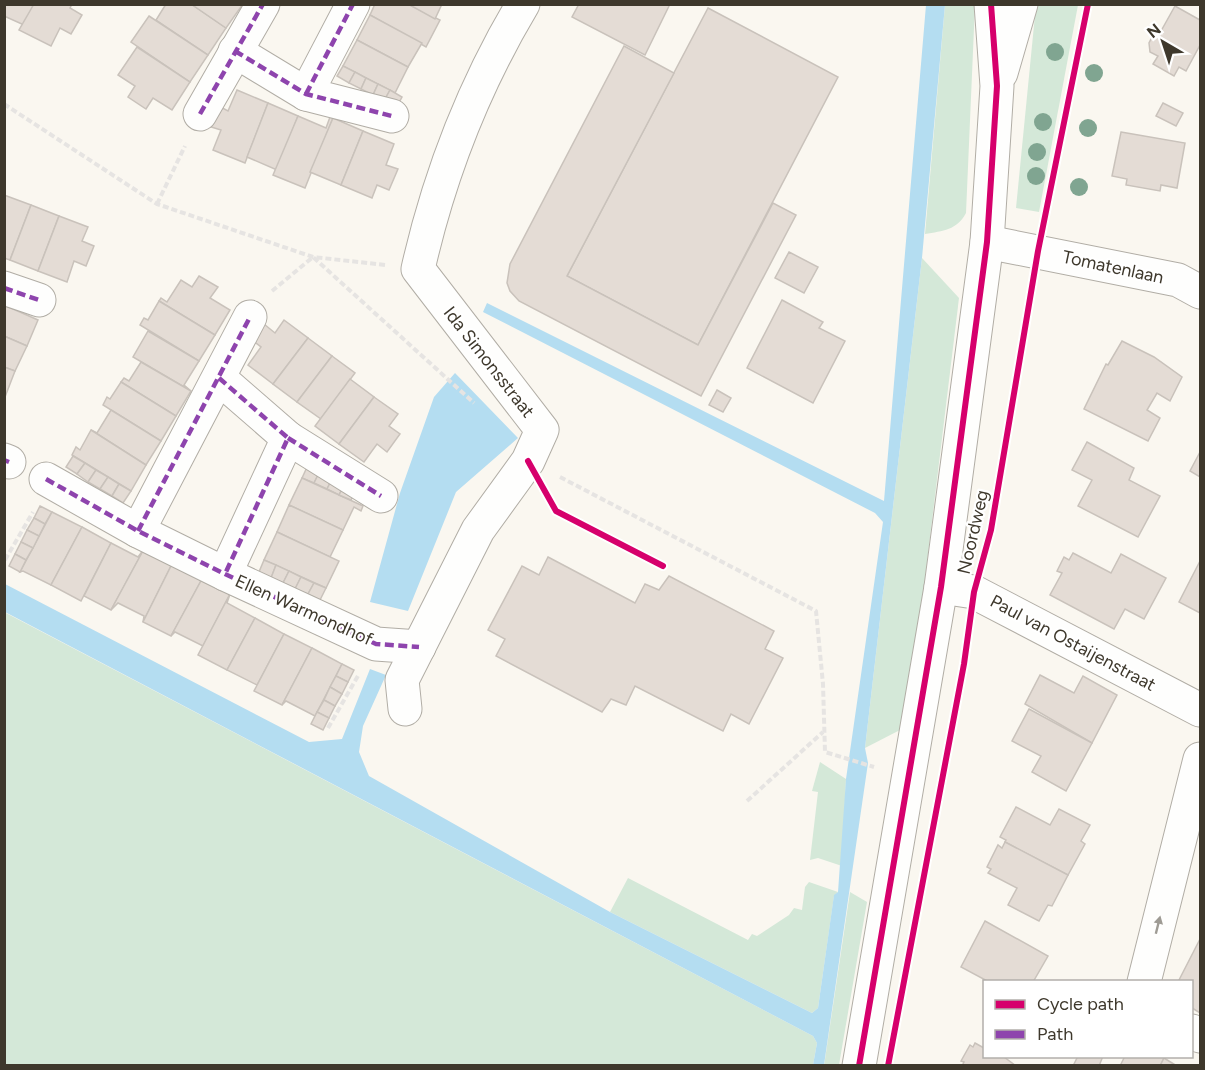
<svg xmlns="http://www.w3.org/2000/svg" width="1205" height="1070" viewBox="0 0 1205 1070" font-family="Figtree,sans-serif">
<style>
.green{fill:#d4e8d8}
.water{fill:#b4ddf1}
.building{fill:#e4dcd5;stroke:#c9c2bb;stroke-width:1.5}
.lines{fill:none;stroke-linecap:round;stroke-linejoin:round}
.minor-casing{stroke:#b1ada5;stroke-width:35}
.tertiary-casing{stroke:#b1ada5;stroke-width:35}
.path{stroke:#e6e4e2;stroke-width:4;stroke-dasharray:6 3;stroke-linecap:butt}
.minor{stroke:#fefefd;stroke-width:33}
.tertiary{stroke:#fefefd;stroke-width:33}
.quiet{stroke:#8e44ad;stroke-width:4.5;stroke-dasharray:9 4.5;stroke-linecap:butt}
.cycleway-casing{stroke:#fff;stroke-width:10}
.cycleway{stroke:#d6006c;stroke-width:6}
.tree{fill:#80a591}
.oneway{fill:#9e9b94}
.labels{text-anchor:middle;stroke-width:4.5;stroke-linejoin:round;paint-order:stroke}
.street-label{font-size:18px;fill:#3e382c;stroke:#fff}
</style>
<rect width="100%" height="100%" fill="#faf7f0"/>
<!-- green -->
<g class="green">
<path d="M945 5H975L966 213C957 230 943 231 925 234Z"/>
<polygon points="1036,5 1078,5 1039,212 1016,208"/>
<polygon points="922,258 959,298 920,620 900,730 865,748"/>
<polygon points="4,612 813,1036 817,1043 813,1065 5,1065"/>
<polygon points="820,762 846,779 842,866 818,858 810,860 818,792 812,791"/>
<polygon points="628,878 748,940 752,934 757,936 789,915 794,908 802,910 805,887 809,882 838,892 834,896 818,1008 812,1013 610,912"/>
<polygon points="850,892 867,902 839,1065 824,1066"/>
</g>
<!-- water -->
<g class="water">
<polygon points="926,5 945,5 922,258 865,748 868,763 824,1065 813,1065 817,1043 813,1036 5,612 5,584 309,742 342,739 370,669 386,675 363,726 359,752 369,776 610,912 812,1013 818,1008 834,895 838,892 846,779 883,522 875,513 483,312 487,303 884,501"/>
<polygon points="455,373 518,438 456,492 408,611 370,602 400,493 434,397"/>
</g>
<!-- building -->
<g class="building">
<polygon points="4,4 34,4 24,25 4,16"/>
<polygon points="34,4 72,4 70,8 82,15 71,34 60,28 51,46 19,30"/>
<polygon points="166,4 191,4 226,28 208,55 156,20"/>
<polygon points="191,4 243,4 226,28"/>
<polygon points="375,4 408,4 440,20 426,47 370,15"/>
<polygon points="408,4 442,4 435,19"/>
<polygon points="579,4 670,4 645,55 572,17"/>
<polygon points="1175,6 1200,20 1200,45 1186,71 1179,67 1174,76 1153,64 1158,56 1150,52 1149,43 1153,35 1161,31"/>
<polygon points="708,8 838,77 698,345 567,276"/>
<polygon points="370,15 422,43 408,67 357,40"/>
<polygon points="149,16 208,55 190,82 131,42"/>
<polygon points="357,40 408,67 395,93 343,66"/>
<polygon points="624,46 674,73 567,276 698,345 773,203 796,215 701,396 519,301 510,291 507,283 510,264"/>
<polygon points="137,47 190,82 172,110 153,98 146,109 128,97 135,86 118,75"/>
<polygon points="343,66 355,72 349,83 337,76"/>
<polygon points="355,72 366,78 361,89 349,83"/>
<polygon points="366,78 378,84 373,95 361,89"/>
<polygon points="378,84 390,90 384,101 373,95"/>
<polygon points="237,90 268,103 245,163 213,150 221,130 208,126 217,105 228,111"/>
<polygon points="390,90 402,97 396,108 384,101"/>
<polygon points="268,103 298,116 277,170 247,157"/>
<polygon points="1163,103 1183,113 1176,126 1156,116"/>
<polygon points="298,116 326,128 330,117 333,118 305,188 273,175"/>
<polygon points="333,118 363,131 341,185 310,172"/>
<polygon points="363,131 394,144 386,165 398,169 389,190 377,185 372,198 341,185"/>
<polygon points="1121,132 1185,143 1177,188 1161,185 1160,191 1126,185 1127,179 1112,176"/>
<polygon points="4,195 31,205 10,260 4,258"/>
<polygon points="31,205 59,216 38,271 10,260"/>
<polygon points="59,216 88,227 82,241 94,246 86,266 74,261 67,282 38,271"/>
<polygon points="789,252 818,267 804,293 775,278"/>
<polygon points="199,276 218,287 210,298 230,310 215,335 159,301 161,298 167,302 181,280 192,287"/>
<polygon points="782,300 823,322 819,328 845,341 813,403 747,368"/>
<polygon points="159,301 215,335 199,361 140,325 144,318 148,320"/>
<polygon points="4,305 38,320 27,346 4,336"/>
<polygon points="284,320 308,338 273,384 248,365 261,347 252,340 264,324 275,333"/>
<polygon points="148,331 199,361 184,385 191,391 133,357"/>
<polygon points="4,336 27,346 15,371 4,367"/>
<polygon points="308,338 332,356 297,402 273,384"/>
<polygon points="1122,341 1154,357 1182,377 1170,401 1157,393 1147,410 1160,418 1148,441 1084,409 1106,364 1108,365"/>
<polygon points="332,356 355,373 321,419 297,402"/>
<polygon points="141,362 191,391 176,416 121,382 124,378 129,381"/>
<polygon points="4,367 15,371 5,397 4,397"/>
<polygon points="350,379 374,397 339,444 315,426"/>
<polygon points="121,382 176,416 161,441 103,405 107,397 110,399"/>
<polygon points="717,390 731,398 723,412 709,405"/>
<polygon points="374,397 398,414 389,426 400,434 387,452 377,444 364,462 339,444"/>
<polygon points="111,410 161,441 146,465 91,430 97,433"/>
<polygon points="91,430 146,465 131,491 72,455 76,447 80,450"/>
<polygon points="1087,442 1134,468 1129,480 1160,496 1138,537 1078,506 1092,480 1072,470"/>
<polygon points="1200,452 1200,477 1190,471"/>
<polygon points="73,456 85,463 77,474 66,467"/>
<polygon points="85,463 96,470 88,482 77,474"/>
<polygon points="308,465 320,471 314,483 302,478"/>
<polygon points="96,470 108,477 100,489 88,482"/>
<polygon points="320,471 333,477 327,489 314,483"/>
<polygon points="108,477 119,484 112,496 100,489"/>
<polygon points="333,477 345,483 339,495 327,489"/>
<polygon points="302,478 363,506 361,511 354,507 343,530 289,505"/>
<polygon points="345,483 357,488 351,500 339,495"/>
<polygon points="119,484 131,491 123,503 112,496"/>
<polygon points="289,505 343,530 330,557 277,532"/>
<polygon points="40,506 52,512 45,524 34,518"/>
<polygon points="52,512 82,527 51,585 23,571 20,572"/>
<polygon points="34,518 45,524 39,536 27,530"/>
<polygon points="82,527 111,543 81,601 51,585"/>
<polygon points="27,530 39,536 33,548 21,542"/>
<polygon points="277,532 339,561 326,588 264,560"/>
<polygon points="21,542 33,548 26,560 15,554"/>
<polygon points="111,543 138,557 144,549 111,610 84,596"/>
<polygon points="144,549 172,564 143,622 144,616 118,603 111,610"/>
<polygon points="1073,553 1111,573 1121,554 1166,578 1144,619 1125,609 1114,629 1050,595 1062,573 1057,571 1064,557 1069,560"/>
<polygon points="15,554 26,560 20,572 9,566"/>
<polygon points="548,557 635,603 645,584 659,590 669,576 774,631 765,649 783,658 749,724 731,714 723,731 635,686 626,705 611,699 602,712 496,656 505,639 488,630 522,566 539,575"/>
<polygon points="264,560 276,565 271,578 259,572"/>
<polygon points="1200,561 1200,613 1179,602"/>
<polygon points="172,564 202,579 171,636 143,622"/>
<polygon points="276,565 289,571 283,583 271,578"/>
<polygon points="289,571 301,577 295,589 283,583"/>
<polygon points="301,577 314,583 308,594 295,589"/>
<polygon points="202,579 230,594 203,646 175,632 171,636"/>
<polygon points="314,583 326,588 320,600 308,594"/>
<polygon points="230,594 227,603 255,618 227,670 198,655"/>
<polygon points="255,618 284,634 257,685 227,670"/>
<polygon points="284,634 312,648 282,705 254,691"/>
<polygon points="312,648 342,664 315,716 286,701 282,705"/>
<polygon points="342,664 354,670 348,682 336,676"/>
<polygon points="1040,675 1074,693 1083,676 1117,695 1092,743 1025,704"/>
<polygon points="336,676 348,682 342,694 330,687"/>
<polygon points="330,687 342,694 335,706 324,700"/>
<polygon points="324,700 335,706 329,718 317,712"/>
<polygon points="1029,709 1092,743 1066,791 1032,772 1041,756 1012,741"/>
<polygon points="317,712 329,718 323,730 311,724"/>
<polygon points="1016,807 1050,825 1059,809 1090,825 1081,841 1085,844 1068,875 1005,842 1006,840 1000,837"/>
<polygon points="1005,842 1068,875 1052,906 1048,905 1039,921 1008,905 1017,888 988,873 991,869 987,867 998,845 1002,848"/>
<polygon points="985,921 1048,956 1033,982 989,982 961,967"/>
<polygon points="1200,939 1200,1013 1192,1008 1192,982 1178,982"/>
<polygon points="975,1043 984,1048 984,1056 1004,1057 1016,1066 962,1066 964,1062 961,1061 970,1045 973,1047"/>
<polygon points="1078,1056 1103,1056 1099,1066 1073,1066"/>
<polygon points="1125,1056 1162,1056 1164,1058 1160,1066 1120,1066"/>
<polygon points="1164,1058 1177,1066 1160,1066"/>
</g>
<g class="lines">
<!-- minor casing -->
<g class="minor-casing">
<g id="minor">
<polyline points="235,51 306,94 392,116"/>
<polyline points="306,94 353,4"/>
<polyline points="200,114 263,4"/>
<polyline points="987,242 1178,280 1200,292"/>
<polyline points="4,288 39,300"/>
<polyline points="219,378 288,438 225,574"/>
<polyline points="288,438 381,496"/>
<polyline points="4,460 9,462"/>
<polyline points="46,479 138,531 225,574 376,644 419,647"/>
<polyline points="138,531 250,317"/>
<polyline points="941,587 974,592 1200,710"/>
<path d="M405 709 402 680 478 530 528 461 542 430 418 269C439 176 474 86 523 4"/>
<polyline points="1144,982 1200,759"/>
<polyline points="1192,1031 1200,1036"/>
</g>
</g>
<!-- tertiary casing -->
<g class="tertiary-casing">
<g id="tertiary">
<polyline points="1001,73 1021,4"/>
<polyline points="859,1066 941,587 987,242 997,86 991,4"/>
</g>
</g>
<!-- path -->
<g class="path">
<polyline points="4,104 157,204 313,257 385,265"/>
<polyline points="157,204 185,146"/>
<polyline points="272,291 313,257 474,403"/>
<polyline points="560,477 816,611 823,684 825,752 874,767"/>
<polyline points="5,560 33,512"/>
<polyline points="328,728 359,674"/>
<polyline points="747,801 823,732"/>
</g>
<!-- minor -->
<use href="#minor" class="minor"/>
<!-- tertiary -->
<use href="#tertiary" class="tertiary"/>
<!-- quiet -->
<g class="quiet">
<polyline points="235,51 306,94 392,116"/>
<polyline points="306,94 353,4"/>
<polyline points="200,114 263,4"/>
<polyline points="4,288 39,300"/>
<polyline points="219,378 288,438 225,574"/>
<polyline points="288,438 381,496"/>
<polyline points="4,460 9,462"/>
<polyline points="46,479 138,531 225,574 376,644 419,647"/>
<polyline points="138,531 250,317"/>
</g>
<!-- cycleway casing -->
<g class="cycleway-casing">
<g id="cycleway">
<polyline points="528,461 556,511 663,566"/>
<polyline points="859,1066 941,587 987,242 997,86 991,4"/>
<polyline points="888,1066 964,664 974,592 991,530 1038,251 1088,4"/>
</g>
</g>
<!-- cycleway -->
<use href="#cycleway" class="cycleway"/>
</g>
<!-- trees -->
<g class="tree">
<circle cx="1055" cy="52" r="9"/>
<circle cx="1094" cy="73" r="9"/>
<circle cx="1043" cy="122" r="9"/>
<circle cx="1088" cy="128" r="9"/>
<circle cx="1037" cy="152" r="9"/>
<circle cx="1036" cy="176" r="9"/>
<circle cx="1079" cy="187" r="9"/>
</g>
<!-- one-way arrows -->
<defs><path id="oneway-solid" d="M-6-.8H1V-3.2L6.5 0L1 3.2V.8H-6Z" transform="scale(1.5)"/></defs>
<use class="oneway" href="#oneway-solid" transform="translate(1158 925) rotate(-76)"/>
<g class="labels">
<!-- street labels -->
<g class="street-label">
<text transform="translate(1113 267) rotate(12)" y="6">Tomatenlaan</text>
<text transform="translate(489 362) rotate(52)" y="6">Ida Simonsstraat</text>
<text transform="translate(973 532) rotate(-77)" y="6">Noordweg</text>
<text transform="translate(304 610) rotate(24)" y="6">Ellen Warmondhof</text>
<text transform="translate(1073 643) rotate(28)" y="6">Paul van Ostaijenstraat</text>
</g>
</g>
<!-- border -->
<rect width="1205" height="1070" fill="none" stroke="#3e382c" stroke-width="12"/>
<!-- legend -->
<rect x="983" y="980" width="210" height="78" fill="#ffffff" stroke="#b2afab" stroke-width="1.5"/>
<rect x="995" y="1000" width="30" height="9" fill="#d6006c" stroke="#b2afab" stroke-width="1.5"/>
<text x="1037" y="1010" font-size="18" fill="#3e382c">Cycle path</text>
<rect x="995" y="1030" width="30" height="9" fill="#8e44ad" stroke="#b2afab" stroke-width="1.5"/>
<text x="1037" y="1040" font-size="18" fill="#3e382c">Path</text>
<!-- north arrow -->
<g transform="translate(1163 42) rotate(321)" stroke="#ffffff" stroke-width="4.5" paint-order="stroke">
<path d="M0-4.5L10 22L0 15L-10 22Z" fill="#3e382c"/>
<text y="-9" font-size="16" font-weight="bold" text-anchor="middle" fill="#3e382c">N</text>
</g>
</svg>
